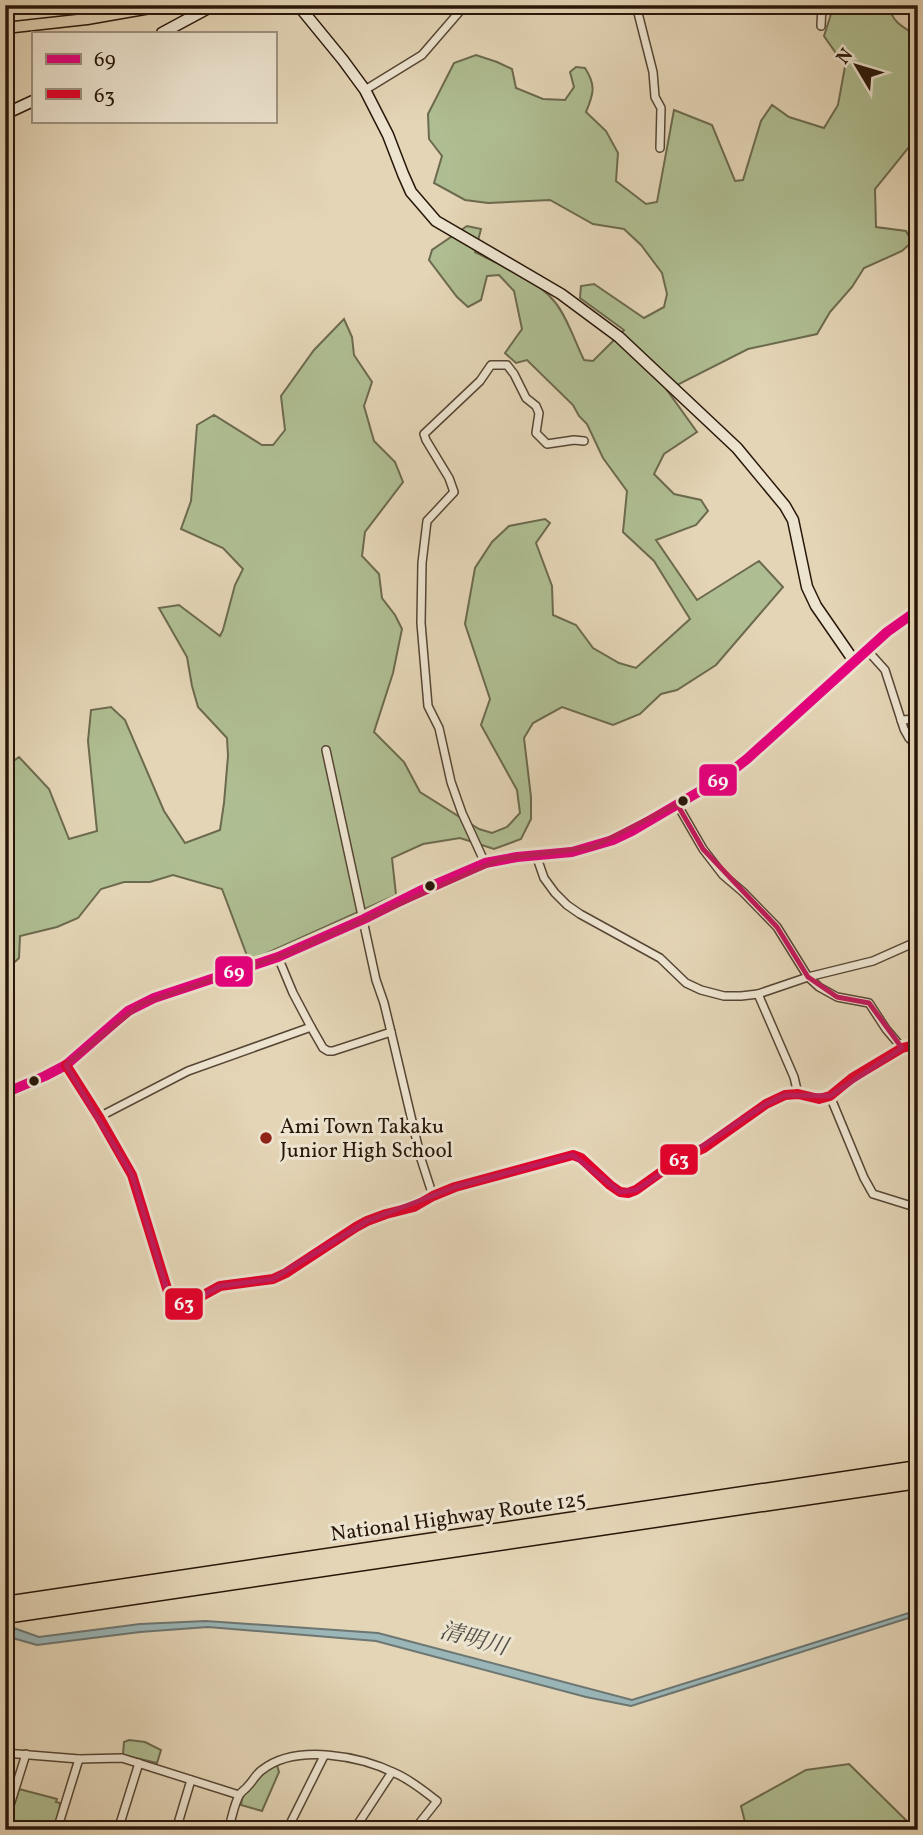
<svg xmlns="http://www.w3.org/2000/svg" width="923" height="1835" viewBox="0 0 923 1835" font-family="Vollkorn,'Noto Serif JP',serif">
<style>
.green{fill:#afbe92;stroke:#6c6a4e;stroke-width:2}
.water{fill:#9ab6b8;stroke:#6c7672;stroke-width:2}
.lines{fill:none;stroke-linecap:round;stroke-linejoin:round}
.street-casing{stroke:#574634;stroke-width:10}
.secondary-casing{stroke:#281609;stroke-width:13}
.primary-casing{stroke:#281609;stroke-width:13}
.highway-casing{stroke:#281609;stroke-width:17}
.street{stroke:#ede4d0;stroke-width:7}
.secondary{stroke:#ede4d0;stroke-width:10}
.primary{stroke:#e4d5b6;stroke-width:10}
.highway{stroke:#e4d5b6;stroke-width:14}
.bus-1-casing{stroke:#ede4d0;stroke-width:16}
.bus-2-casing{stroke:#ede4d0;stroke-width:16}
.bus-1{stroke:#e5007d;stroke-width:10}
.bus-2{stroke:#e4002b;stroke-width:10}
.marked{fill:none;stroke:#c2185b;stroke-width:5;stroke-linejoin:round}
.bus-dot{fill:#281609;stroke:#ede4d0;stroke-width:2.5}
.poi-dot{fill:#8f2418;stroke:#ede4d0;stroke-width:2.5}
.labels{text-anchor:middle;stroke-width:6;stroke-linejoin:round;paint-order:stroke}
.poi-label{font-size:21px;fill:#281609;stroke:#ede4d0;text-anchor:start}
.street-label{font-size:21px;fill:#281609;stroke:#ede4d0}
.water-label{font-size:23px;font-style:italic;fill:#504e46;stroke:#ede4d0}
.line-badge{stroke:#ede4d0;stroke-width:2.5}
.badge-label{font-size:19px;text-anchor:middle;font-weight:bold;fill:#fff}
</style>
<rect width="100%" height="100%" fill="#e4d5b6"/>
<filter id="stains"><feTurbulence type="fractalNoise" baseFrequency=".00286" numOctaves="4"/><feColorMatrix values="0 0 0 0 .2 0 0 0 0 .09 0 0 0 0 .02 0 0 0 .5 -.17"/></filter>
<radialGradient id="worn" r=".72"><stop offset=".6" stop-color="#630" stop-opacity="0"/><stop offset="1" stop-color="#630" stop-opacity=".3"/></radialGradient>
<!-- green -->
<g class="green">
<path d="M834 5H889C891 22 904 28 918 36V136L875 189 876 227 906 231 912 242 902 251 864 268 852 287 830 312 817 334 748 349 667 390 697 432 664 454 654 474 674 494 701 500 708 511 696 525 656 540 697 600 759 561 783 587 716 665 677 690 661 694 640 714 613 725 562 707 533 723 524 738 531 797V819L521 839 494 849 460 838 423 844 392 858 396 895 249 961 222 889 173 875 150 882H124L101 889 78 918 57 927 20 936 19 958 5 971V767L19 757 49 789 69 839 97 831 88 741 91 710 111 707 125 720 164 811 185 843 220 830 224 803 228 756 227 738 198 707 192 686 187 657 159 608 179 605 220 636 223 630 235 585 243 569 223 548 181 529 191 501 197 425 214 415 262 445H273L285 430 281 396 314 350 344 319 352 337 354 355 372 382 364 406 374 441 395 462 403 482 365 532 362 556 379 574 382 598 395 615 402 629 393 673 374 732 404 762 420 792 479 829 492 833 507 827 520 813 517 790 481 725 490 699 465 624 475 568 492 542 509 526 545 519 550 523 536 543 552 586 553 615 576 625 593 648 619 663 636 668 690 619 654 561 623 532 627 491 603 458 587 424 579 416 573 405 527 360 516 363 505 353 522 329 514 291 499 275 487 276 481 300 468 307 457 297 429 260 432 250 467 226 481 229 475 252C501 266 535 278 554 301 567 316 575 342 584 360L593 361 624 330 580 298 581 286 594 284 644 318 664 307 667 294 662 273 641 245 624 229 593 224 550 200 488 203 465 200 434 183 442 156 429 139 428 114 454 63 476 55 497 62 512 69 516 88 543 99 565 100 574 87 570 72 576 67 585 68C596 85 594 93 586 112L606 131 618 153 616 181 646 204 657 202 674 110 712 125 735 181 743 180 761 121 772 105 789 117 824 128 838 105 846 61 840 59 824 36Z"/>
<polygon points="129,1740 145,1742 161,1750 157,1763 123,1755 124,1742"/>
<polygon points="849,1764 916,1830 747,1830 741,1806 806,1770"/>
<path d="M277 1765 279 1772 262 1811 241 1805C242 1787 262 1773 277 1765Z"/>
<polygon points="19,1789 57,1799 56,1802 60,1803 59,1816 54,1830 6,1830"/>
</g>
<!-- water -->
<polygon class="water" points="918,1610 918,1615 631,1706 586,1697 376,1641 208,1627 140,1632 37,1645 9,1637 5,1634 5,1625 39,1637 140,1624 206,1621 378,1633 632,1700"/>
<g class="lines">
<!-- street casing -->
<g class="street-casing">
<g id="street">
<polyline points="636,5 653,72 655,97 661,108 660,148"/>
<polyline points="757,5 758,8"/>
<polyline points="821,26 822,5"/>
<polyline points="365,90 422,55 460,11 468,5"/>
<polyline points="867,650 885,670 904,729 909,738 918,747"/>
<polyline points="901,720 918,719"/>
<polyline points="326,750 376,980 384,1003 391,1032"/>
<polyline points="677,804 703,849 723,875 743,892 777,927 808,977 819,987 837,997 869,1003 886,1029 902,1048 913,1050 918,1053"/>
<polyline points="536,855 544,878 555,893 567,905 580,914 660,958 686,983 701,990 724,996 741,996 758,994 808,977 873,961 918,941"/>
<polyline points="485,863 462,813 451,782 439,728 428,706 421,623 422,563 427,521 454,492 449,478 426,440 424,434 480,381 491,365 507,365 514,374 526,398 536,406 539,413 536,433 547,444 574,440 584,441"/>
<polyline points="278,957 293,993 311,1027 323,1048 328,1051 333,1051 391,1032 421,1159 433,1196"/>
<polyline points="758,994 794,1077 798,1094"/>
<polyline points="66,1065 99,1117 132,1175 169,1295 171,1303 175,1305 189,1303 220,1286 273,1279 286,1273 356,1227 367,1221 386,1214 414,1207 433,1196 455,1187 573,1155 581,1158 610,1185 620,1192 628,1193 636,1190 678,1160 704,1148 766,1104 785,1095 798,1094 819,1099 830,1096 852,1078 902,1048 915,1045 918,1041"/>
<polyline points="830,1096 864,1178 873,1194 918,1208"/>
<polyline points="99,1117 188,1071 311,1027"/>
<polyline points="5,1753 79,1759 122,1758 239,1795"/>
<polyline points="5,1821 26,1754"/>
<polyline points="57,1830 79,1759"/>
<polyline points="118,1830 139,1763"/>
<polyline points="176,1830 191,1780"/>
<path d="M228 1830C232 1819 234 1803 240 1794 242 1791 246 1789 248 1786 253 1781 256 1774 262 1770 296 1743 361 1756 397 1774 412 1781 424 1791 437 1801L414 1830"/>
<polyline points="287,1830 324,1756"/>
<polyline points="354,1830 392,1772"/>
</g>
</g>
<!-- secondary casing -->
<g class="secondary-casing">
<g id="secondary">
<polyline points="298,5 343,60 365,90 388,135 403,174 411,192 436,221 561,294 619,337 737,448 785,506 793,520 807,587 816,606 854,661"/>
<polyline points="162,33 214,5"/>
<polyline points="5,114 33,101"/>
<polyline points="5,1093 45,1076 66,1065 113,1024 128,1011 154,998 278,957 364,919 422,890 485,863 517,857 572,852 613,840 632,831 724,777 747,759 887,632 918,610"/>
</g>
</g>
<!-- primary casing -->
<g class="primary-casing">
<polyline id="primary" points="5,28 87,19 167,5"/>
</g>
<!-- highway casing -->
<g class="highway-casing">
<g id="highway">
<polyline points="5,1604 918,1468"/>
<polyline points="5,1616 918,1481"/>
</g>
</g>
<!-- street -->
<use href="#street" class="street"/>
<!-- secondary -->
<use href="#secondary" class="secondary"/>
<!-- primary -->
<use href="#primary" class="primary"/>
<!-- highway -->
<use href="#highway" class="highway"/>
<!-- bus-1 casing -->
<g class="bus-1-casing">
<polyline id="bus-1" points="5,1093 45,1076 66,1065 113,1024 128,1011 154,998 278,957 364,919 422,890 485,863 517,857 572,852 613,840 632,831 724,777 747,759 887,632 918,610"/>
</g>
<!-- bus-2 casing -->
<g class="bus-2-casing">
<polyline id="bus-2" points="66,1065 99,1117 132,1175 169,1295 171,1303 175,1305 189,1303 220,1286 273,1279 286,1273 356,1227 367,1221 386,1214 414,1207 433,1196 455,1187 573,1155 581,1158 610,1185 620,1192 628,1193 636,1190 678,1160 704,1148 766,1104 785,1095 798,1094 819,1099 830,1096 852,1078 902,1048 915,1045 918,1041"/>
</g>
<!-- bus-1 -->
<use href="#bus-1" class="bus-1"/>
<!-- bus-2 -->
<use href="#bus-2" class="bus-2"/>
</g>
<!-- marked area -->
<path class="marked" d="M677 804 703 849 777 927 808 977 837 997 869 1003 902 1048 830 1096 785 1095 766 1104 636 1190 620 1192 573 1155 455 1187 367 1221 273 1279 220 1286 189 1303H171L132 1175 66 1065 141 1004 289 953 501 859 593 847Z"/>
<!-- markers -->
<g class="bus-dot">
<circle cx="683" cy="801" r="6"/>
<circle cx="430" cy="886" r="6"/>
<circle cx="34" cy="1081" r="6"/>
</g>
<circle class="poi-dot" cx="266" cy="1138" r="7"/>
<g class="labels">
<!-- poi labels -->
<g class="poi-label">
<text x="280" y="1133">Ami Town Takaku<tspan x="280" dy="24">Junior High School</tspan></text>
</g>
<!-- street labels -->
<g class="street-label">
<text transform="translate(458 1516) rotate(-8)" y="7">National Highway Route 125</text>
</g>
<!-- water labels -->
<g class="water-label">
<text transform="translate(474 1638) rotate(15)" y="8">清明川</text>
</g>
</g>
<g class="line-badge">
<rect x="698" y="763" width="40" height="34" rx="7" fill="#e5007d"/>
<rect x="214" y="955" width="40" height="33" rx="7" fill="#e5007d"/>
<rect x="659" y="1143" width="40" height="33" rx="7" fill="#e4002b"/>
<rect x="164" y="1287" width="40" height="34" rx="7" fill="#e4002b"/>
</g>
<g class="badge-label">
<text x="718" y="787">69</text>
<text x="234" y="978">69</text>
<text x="679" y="1166">63</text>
<text x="184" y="1310">63</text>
</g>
<!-- margin -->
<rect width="923" height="1835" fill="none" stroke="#e4d5b6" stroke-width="28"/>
<rect x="7" y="7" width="909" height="1821" fill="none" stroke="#281609" stroke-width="3.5"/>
<rect x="14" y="14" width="895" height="1807" fill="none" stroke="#281609" stroke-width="2"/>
<!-- legend -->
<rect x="32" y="32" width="245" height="91" fill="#ede4d0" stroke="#9e9280" stroke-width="2"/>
<rect x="46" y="54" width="35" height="10" fill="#e5007d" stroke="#9e9280" stroke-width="2"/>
<text x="94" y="66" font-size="21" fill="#281609">69</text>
<rect x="46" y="89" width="35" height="10" fill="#e4002b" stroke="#9e9280" stroke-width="2"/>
<text x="94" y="102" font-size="21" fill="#281609">63</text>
<!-- north arrow -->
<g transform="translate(857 66) rotate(308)" stroke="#ede4d0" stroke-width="5" paint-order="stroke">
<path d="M0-5L12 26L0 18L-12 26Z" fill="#281609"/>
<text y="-10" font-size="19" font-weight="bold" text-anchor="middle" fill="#281609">N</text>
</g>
<rect width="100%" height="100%" filter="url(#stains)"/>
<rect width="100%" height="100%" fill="url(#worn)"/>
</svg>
